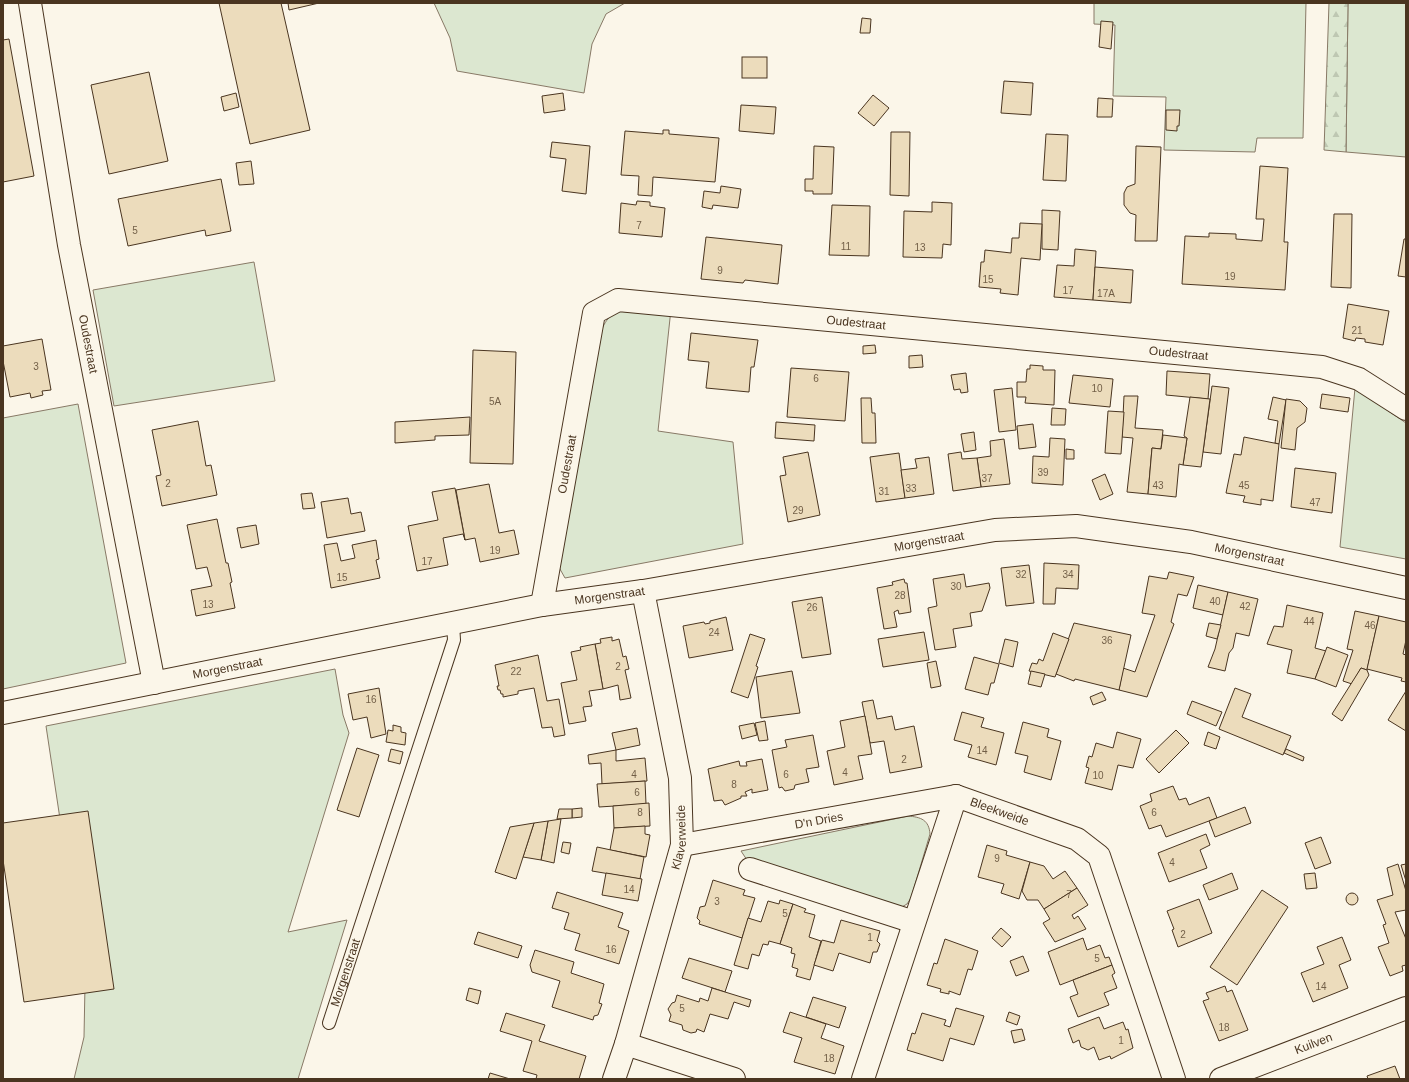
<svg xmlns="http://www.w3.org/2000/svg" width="1409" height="1082" viewBox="0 0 1409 1082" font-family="Helvetica,sans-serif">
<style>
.grass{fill:#dce7d0;stroke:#887966}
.forest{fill:url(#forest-firs);stroke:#887966}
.building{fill:#ecdcbc;stroke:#4a3520}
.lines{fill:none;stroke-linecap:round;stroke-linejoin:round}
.lane-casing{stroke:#4a3520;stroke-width:14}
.street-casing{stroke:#4a3520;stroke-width:24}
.secondary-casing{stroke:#4a3520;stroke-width:24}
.lane{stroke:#fbf6e9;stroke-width:12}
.street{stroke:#fbf6e9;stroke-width:22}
.secondary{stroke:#fbf6e9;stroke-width:22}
.labels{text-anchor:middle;stroke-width:3;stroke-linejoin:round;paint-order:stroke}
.number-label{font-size:10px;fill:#725f47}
.street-label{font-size:12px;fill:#4a3520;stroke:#fbf6e9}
</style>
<defs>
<pattern id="forest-firs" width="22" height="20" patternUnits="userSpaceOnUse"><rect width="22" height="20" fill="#dce7d0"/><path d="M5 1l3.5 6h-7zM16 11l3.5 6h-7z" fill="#bec7b2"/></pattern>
</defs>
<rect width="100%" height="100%" fill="#fbf6e9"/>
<!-- grass -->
<g class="grass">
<polygon points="434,3 625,3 606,14 592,44 584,93 457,71 450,38"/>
<polygon points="1094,3 1306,3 1303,138 1257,138 1255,152 1164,150 1166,97 1113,96 1115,25 1094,24"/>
<polygon points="1348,3 1406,3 1406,157 1346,152"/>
<polygon points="254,262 275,381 114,406 93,290"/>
<path d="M628 306 671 309 658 431 733 442 743 544 565 578 556 562 599 336C606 318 610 314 628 306Z"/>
<polygon points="1355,388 1406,423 1406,559 1340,547"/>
<polygon points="78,404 126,663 3,689 3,418"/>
<polygon points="335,669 343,715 349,733 288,932 347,920 298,1079 74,1079 84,1037 85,985 46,726"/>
<path d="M908 816C921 817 929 820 930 834L911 898 907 904 900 908 747 860 741 851Z"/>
</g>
<!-- forest -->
<polygon class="forest" points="1329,3 1348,3 1346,152 1324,150"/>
<!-- building -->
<g class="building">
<polygon points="219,3 281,3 310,130 250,144"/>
<polygon points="288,3 319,3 289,10"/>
<polygon points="862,18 871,19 870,33 860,33"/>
<polygon points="1101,21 1113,22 1111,49 1099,47"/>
<polygon points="9,39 34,176 3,182 3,40"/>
<rect x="742" y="57" width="25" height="21"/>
<polygon points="149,72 168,161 109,174 91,85"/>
<polygon points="1004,81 1033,83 1031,115 1001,113"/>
<polygon points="236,93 239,107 224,111 221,97"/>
<polygon points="563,93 565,110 544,113 542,96"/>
<polygon points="873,95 889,108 874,126 858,113"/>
<polygon points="1098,98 1113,99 1112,117 1097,117"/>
<polygon points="741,105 776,107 774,134 739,131"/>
<polygon points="1166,110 1180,110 1179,126 1177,126 1177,131 1166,130"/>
<polygon points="663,130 669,130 669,134 719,138 715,182 653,177 652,196 638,195 639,176 621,175 625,131 663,134"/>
<polygon points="891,132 910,132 909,196 890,195"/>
<polygon points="1046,134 1068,135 1066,181 1043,180"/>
<polygon points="552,142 590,146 586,194 562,191 566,159 550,157"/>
<polygon points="814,146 834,147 832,194 813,194 813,191 805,191 805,179 813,179"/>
<polygon points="1136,146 1161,147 1157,241 1135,241 1136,215 1130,213 1124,205 1124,193 1127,187 1135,184"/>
<polygon points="251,161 254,184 239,185 236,163"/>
<polygon points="1260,166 1288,168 1284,242 1288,242 1285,290 1182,284 1185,236 1209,237 1209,233 1236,234 1236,239 1262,241 1264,219 1256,219"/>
<polygon points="221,179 231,231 206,236 205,230 128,246 118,199"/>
<polygon points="721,186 741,189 738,208 713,205 712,209 702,207 704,191 720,193"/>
<polygon points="637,201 650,202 650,206 665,208 662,237 619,233 621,203 636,205"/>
<polygon points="932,202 952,203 951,245 943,244 942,258 903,257 904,211 932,212"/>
<polygon points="832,205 870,206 869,256 829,255"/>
<polygon points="1042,210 1060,211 1058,250 1042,249"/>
<polygon points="1334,214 1352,214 1351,288 1331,287"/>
<polygon points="1020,223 1042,224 1040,260 1021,258 1018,295 1000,293 1001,289 979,287 981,262 984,262 985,250 1011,253 1012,238 1019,238"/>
<polygon points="706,237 782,245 778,284 745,280 743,283 701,279"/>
<polygon points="1404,239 1406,239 1406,277 1398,276"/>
<polygon points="1075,249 1096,251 1093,300 1054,297 1057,265 1074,266"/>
<polygon points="1095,267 1133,270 1131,303 1093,300"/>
<polygon points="1348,304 1389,311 1383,345 1365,342 1365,339 1356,338 1355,341 1343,338"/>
<polygon points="691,333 758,340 754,367 751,367 749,392 706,388 709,362 688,360"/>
<polygon points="42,339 51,390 42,391 43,395 31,398 30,393 10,397 3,361 3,346"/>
<polygon points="875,345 876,353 863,354 863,346"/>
<polygon points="473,350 516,352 513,464 470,463"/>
<polygon points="922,355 923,367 909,368 909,356"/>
<polygon points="1030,365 1043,366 1043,370 1055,370 1054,405 1025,403 1026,397 1017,397 1017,382 1026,382 1027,369 1030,369"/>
<polygon points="791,368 849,372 845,421 787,417"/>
<polygon points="1167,371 1210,374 1208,399 1166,395"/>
<polygon points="966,373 968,392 961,393 960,389 954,390 951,375"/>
<polygon points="1073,375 1113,379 1110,407 1069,403"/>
<polygon points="1212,386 1229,388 1221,454 1203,452"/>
<polygon points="1012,388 1016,430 999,432 994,390"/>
<polygon points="1322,394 1350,398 1348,412 1320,408"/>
<polygon points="1124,396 1138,396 1135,428 1163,430 1161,449 1152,448 1148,494 1127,492 1133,438 1122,437"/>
<polygon points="1190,397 1210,399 1201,467 1183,465 1187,438 1184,436"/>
<polygon points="1273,397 1286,400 1279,444 1275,443 1278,421 1268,419"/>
<polygon points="861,398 871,398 872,413 875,413 876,443 862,443"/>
<polygon points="1286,399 1300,401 1307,408 1305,422 1297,428 1295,450 1281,448"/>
<polygon points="1052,408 1066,409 1065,425 1051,425"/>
<polygon points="1108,411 1124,412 1121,454 1105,453"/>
<polygon points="470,417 469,435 435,436 435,440 395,443 395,422"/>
<polygon points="198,421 206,466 211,465 217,495 162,506 156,476 161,475 152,430"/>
<polygon points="776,422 815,425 814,441 775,438"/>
<polygon points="1033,424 1036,447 1019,449 1017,426"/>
<polygon points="974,432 976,450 964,452 961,434"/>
<polygon points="1163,435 1187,438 1183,465 1179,464 1176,497 1148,494 1152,448 1161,449"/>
<polygon points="1244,437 1279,444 1273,501 1261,499 1261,505 1243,502 1245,496 1226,493 1234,454 1241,455"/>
<polygon points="1050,438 1065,439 1063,485 1032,483 1033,456 1049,457"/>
<polygon points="1004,439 1010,484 981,487 977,458 991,456 990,441"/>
<polygon points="1066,449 1074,450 1074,459 1066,459"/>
<polygon points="808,452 820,515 788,522 780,476 786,475 783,457"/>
<polygon points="961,452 962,459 977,458 981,487 953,491 948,454"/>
<polygon points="899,453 905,498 876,502 870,457"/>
<polygon points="929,457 934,494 905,498 901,470 917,468 915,459"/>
<polygon points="1295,468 1336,473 1332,513 1291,507"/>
<polygon points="1105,474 1113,494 1100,500 1092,480"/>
<polygon points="489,484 499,533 514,530 519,554 480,562 475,538 465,540 456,490"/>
<polygon points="455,488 465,540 463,534 443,538 448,565 417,571 408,526 438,520 432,492"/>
<polygon points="312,493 315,508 303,509 301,494"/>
<polygon points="348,498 351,514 361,512 365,531 327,538 321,502"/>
<polygon points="217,519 226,563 228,563 232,582 230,583 235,608 196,616 191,590 212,586 207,567 196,569 187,525"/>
<polygon points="256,525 259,544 241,548 237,528"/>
<polygon points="376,540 379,559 376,560 380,578 331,588 324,545 337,543 341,561 355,558 352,545"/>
<polygon points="1044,563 1079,565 1078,589 1056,588 1055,604 1043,604"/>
<polygon points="1029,565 1034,603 1006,606 1001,568"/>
<polygon points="1169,572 1194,577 1187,596 1178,594 1171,622 1174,624 1147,697 1119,690 1123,668 1135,672 1155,615 1142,613 1149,576 1167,579"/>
<polygon points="964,574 966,587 989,583 990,588 982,611 970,613 972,626 953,629 956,647 935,650 928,608 937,606 933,579"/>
<polygon points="904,579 905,583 907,583 911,612 899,614 898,610 894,612 897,627 884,629 877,588 893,585 892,582"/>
<polygon points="1198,585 1228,592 1223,615 1193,608"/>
<polygon points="1228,592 1258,599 1249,636 1236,633 1233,648 1229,653 1225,671 1208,667 1215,649"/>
<polygon points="822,597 831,654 802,658 792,602"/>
<polygon points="1287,605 1323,613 1315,648 1326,651 1315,679 1287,673 1292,650 1267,644 1274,626 1283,627"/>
<polygon points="1355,611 1379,616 1367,670 1361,668 1352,684 1343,681 1353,650 1347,649"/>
<polygon points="1379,616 1406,622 1406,640 1403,654 1406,655 1406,682 1401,681 1402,678 1367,669"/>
<polygon points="726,617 733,650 689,658 683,626 704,622 705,624 710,623 710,621"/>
<polygon points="1074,623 1131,635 1119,690 1075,679 1074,681 1056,674"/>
<polygon points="1209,623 1221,625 1217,639 1206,636"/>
<polygon points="924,632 929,660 883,667 878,639"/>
<polygon points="1053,633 1069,639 1055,677 1029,671 1032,663 1037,664 1039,659 1043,661"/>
<polygon points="750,634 765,639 756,666 758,667 748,698 731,692"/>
<polygon points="612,637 612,641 619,639 623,657 626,656 629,669 625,670 631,698 620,700 618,685 603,689 595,644 601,643 600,639"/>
<polygon points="1005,639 1018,642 1013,667 999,663"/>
<polygon points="595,644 603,689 589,691 592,706 583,707 586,721 569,724 561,683 577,680 571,652 581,650 580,647"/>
<polygon points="1327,647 1348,655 1336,687 1315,679"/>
<polygon points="538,655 547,701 559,699 565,735 554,737 552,727 542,728 534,688 518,691 518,694 503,697 503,694 501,694 500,690 498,690 497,686 499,686 495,665"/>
<polygon points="974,657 999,664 994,683 991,683 988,695 965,689"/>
<polygon points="936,661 941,686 931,688 927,663"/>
<polygon points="1361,668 1367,670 1369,675 1342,721 1332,714"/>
<polygon points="792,671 800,713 761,718 756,677"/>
<polygon points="1031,671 1045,674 1041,687 1028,684"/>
<polygon points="379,688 386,734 371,738 367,717 353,720 348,694"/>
<polygon points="1235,688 1251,694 1242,717 1291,736 1283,755 1219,729"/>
<polygon points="1406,691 1406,731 1388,720"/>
<polygon points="1102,692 1106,700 1093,705 1090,697"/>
<polygon points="873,700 877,719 892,716 895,730 914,726 922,767 890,773 884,741 870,743 862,702"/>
<polygon points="1192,701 1222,712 1216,726 1187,714"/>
<polygon points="962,712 984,718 981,727 1004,733 996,765 968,757 972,745 954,740"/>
<polygon points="865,716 872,754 858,756 863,779 834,785 827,751 845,747 840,721"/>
<polygon points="765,721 768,740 759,741 755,723"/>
<polygon points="1023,722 1049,729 1047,737 1061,741 1051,780 1024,772 1028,756 1015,753"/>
<polygon points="754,723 757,735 742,739 739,726"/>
<polygon points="393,725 401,727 401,732 406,733 405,745 386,742 388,730 393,731"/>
<polygon points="637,728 640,745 616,750 612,733"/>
<polygon points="1176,730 1189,743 1159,773 1146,759"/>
<polygon points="1117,732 1141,739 1133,768 1118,765 1112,790 1085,783 1089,768 1086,767 1089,756 1092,757 1096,743 1113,748"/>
<polygon points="1208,732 1220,737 1216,749 1204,745"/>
<polygon points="813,735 819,767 806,769 809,782 795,785 794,789 785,791 782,787 779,788 772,750 787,747 785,740"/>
<polygon points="357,748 379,755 359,817 337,810"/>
<polygon points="391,749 403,752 400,764 388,761"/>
<polygon points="1286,749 1304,757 1303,761 1284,753"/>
<polygon points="616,750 616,761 645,758 647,781 602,784 601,763 589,764 588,755"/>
<polygon points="762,759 768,790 752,793 752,789 745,792 747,796 741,796 741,798 725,805 722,800 714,801 708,769 739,761 740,766 747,766 746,762"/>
<polygon points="645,781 646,804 599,807 597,784"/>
<polygon points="1173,786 1179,800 1186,798 1189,805 1209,797 1217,818 1166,837 1161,825 1149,829 1140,806 1152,801 1150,794"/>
<polygon points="649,803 650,826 614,828 613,806"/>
<polygon points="1245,807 1251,823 1215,837 1209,821"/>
<polygon points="582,808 582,817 572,818 572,809"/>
<polygon points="559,809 572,809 572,818 557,819"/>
<polygon points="88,811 114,989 24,1002 3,860 3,823"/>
<polygon points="561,819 554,863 541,860 548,821"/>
<polygon points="548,821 541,860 523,857 534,823"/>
<polygon points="534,823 516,879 495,872 510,827"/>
<polygon points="645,826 645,834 650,835 646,857 610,850 614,828"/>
<polygon points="1206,834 1210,845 1200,850 1207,868 1169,882 1158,853"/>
<polygon points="1321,837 1331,863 1315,869 1305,843"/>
<polygon points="563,842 571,843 569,854 561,852"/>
<polygon points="987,845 1007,851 1006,855 1030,862 1019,899 1001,893 1004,884 978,877"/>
<polygon points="597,847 644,857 640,879 592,871"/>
<polygon points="1030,862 1044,866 1053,879 1065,871 1077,888 1044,909 1038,900 1027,900 1022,891"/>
<polygon points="1398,864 1406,891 1406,910 1395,912 1406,939 1406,965 1402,966 1403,971 1390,976 1378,947 1389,943 1383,925 1386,924 1377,900 1393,895 1387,868"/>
<polygon points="1406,864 1406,881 1401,865"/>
<polygon points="606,873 642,879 638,901 602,895"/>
<polygon points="1232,873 1238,889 1209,900 1203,885"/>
<polygon points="1315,873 1317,888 1306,889 1304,874"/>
<polygon points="713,880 745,890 743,895 755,898 742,938 699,924 700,921 697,918 700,907 705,906"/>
<polygon points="1077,888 1088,905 1072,915 1074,919 1078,916 1086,929 1055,942 1043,923 1050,919 1044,909"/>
<polygon points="1262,890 1288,907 1237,985 1210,967"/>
<polygon points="557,892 623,913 618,927 629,931 619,964 575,950 580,934 564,929 569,913 552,908"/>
<circle cx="1352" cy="899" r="6"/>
<polygon points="1199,899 1212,933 1178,947 1172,930 1174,929 1167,911"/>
<polygon points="780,900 793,904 780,944 769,941 768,945 763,944 759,956 752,954 748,969 734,965 748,918 761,922 768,901 779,904"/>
<polygon points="793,904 806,909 804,912 815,915 809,937 821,941 810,980 796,976 798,969 792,967 795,954 791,953 792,948 780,944"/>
<polygon points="841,920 880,931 877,941 880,944 877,952 873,952 870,963 839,953 833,971 814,965 822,940 834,943"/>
<polygon points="1001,928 1011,937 1002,947 992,938"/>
<polygon points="478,932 522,946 518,958 474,944"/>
<polygon points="1342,937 1351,960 1339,965 1348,988 1313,1002 1301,973 1324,964 1317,947"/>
<polygon points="1083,938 1087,950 1100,945 1105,958 1109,957 1112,965 1060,985 1048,952"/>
<polygon points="945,939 978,951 972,970 968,969 960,995 949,991 949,994 940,992 941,989 927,985 934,963 937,964"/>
<polygon points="535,950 574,962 571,973 604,984 599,1003 602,1004 598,1015 594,1016 593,1020 552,1007 560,981 532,972 530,965"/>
<polygon points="1023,956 1029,971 1016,976 1010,961"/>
<polygon points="689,958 732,971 725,992 682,978"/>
<polygon points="1112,965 1115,973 1112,975 1117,988 1104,993 1109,1005 1078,1017 1070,997 1078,994 1073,980"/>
<polygon points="1225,986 1227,992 1232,990 1248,1030 1219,1041 1203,1001 1209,999 1206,993"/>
<polygon points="469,988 481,991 478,1004 466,1000"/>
<polygon points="712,988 751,1000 749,1007 734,1002 728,1019 710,1014 704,1032 697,1029 696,1032 691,1033 683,1030 682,1025 669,1021 671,1015 668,1009 672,1003 675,1002 677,995 699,1002 700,998 708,1001"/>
<polygon points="813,997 846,1007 839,1028 806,1017"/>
<polygon points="956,1008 984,1016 974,1045 950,1038 943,1061 907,1050 912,1033 915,1034 922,1013 946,1020 944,1025 950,1027"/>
<polygon points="790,1012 826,1024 821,1038 844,1046 835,1074 794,1062 802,1038 783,1032"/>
<polygon points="1009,1012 1020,1016 1017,1025 1006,1021"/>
<polygon points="506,1013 545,1025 539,1041 586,1056 579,1079 536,1079 537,1075 523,1071 532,1041 500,1031"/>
<polygon points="1099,1017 1104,1029 1123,1022 1126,1030 1128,1029 1133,1048 1111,1059 1110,1056 1099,1060 1094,1047 1088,1050 1081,1047 1079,1040 1073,1043 1068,1029"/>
<polygon points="1022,1029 1025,1040 1014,1043 1011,1031"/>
<polygon points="1395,1066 1400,1079 1368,1079 1367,1076"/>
<polygon points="490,1073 510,1079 488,1079"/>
</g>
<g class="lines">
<!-- lane casing -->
<g class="lane-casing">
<g id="lane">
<path id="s1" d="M329 1023 454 640 453 624"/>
</g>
</g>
<!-- street casing -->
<g class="street-casing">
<g id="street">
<path id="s2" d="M30 3 69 245 154 683"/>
<path id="s3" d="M542 605 594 313 618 300 1322 367 1359 379 1406 409"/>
<path id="s4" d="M682 845 956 796"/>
<polyline points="750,869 914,922"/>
<polyline points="626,1044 734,1079"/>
<path id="s5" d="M614 1079 626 1044 682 845 680 778 643 591"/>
<path id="s6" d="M863 1079 956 796 1077 839 1099 856 1174 1079"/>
<path id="s7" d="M1221 1079 1406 1008"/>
</g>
</g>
<!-- secondary casing -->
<g class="secondary-casing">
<g id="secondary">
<path id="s8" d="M3 713 542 605 643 591 995 530 1076 526 1191 542 1406 588"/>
</g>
</g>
<!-- lane -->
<use href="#lane" class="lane"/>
<!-- street -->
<use href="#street" class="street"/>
<!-- secondary -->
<use href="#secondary" class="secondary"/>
</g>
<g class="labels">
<!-- number labels -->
<g class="number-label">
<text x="639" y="229">7</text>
<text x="135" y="234">5</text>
<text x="846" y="250">11</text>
<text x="920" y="251">13</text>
<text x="720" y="274">9</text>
<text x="1230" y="280">19</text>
<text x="988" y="283">15</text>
<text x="1068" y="294">17</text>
<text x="1106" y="297">17A</text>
<text x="1357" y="334">21</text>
<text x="36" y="370">3</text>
<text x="816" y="382">6</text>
<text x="1097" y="392">10</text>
<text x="495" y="405">5A</text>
<text x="1043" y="476">39</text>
<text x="987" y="482">37</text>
<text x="168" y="487">2</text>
<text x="1158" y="489">43</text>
<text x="1244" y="489">45</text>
<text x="911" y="492">33</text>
<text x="884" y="495">31</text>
<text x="1315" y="506">47</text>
<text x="798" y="514">29</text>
<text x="495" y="554">19</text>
<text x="427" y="565">17</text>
<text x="1021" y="578">32</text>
<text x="1068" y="578">34</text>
<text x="342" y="581">15</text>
<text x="956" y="590">30</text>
<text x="900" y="599">28</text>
<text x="1215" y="605">40</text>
<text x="208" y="608">13</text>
<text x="1245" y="610">42</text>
<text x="812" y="611">26</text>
<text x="1309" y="625">44</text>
<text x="1370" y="629">46</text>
<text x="714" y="636">24</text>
<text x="1107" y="644">36</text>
<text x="618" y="670">2</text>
<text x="516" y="675">22</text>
<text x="371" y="703">16</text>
<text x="982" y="754">14</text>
<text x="904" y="763">2</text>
<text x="845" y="776">4</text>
<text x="634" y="778">4</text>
<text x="786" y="778">6</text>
<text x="1098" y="779">10</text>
<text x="734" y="788">8</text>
<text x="637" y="796">6</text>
<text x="640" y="816">8</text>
<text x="1154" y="816">6</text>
<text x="997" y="862">9</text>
<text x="1172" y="866">4</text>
<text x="629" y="893">14</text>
<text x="1069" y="898">7</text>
<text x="717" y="905">3</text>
<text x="785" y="917">5</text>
<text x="1183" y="938">2</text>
<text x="870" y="941">1</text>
<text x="611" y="953">16</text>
<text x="1097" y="962">5</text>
<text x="1321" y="990">14</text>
<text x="682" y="1012">5</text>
<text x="1224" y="1031">18</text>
<text x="1121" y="1044">1</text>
<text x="829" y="1062">18</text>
</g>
<!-- street labels -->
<g class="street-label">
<text dy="4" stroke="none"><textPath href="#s3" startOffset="563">Oudestraat</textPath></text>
<text dy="4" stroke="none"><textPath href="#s2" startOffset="346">Oudestraat</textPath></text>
<text dy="4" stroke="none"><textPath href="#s3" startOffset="887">Oudestraat</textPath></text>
<text dy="4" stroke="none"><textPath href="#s3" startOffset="143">Oudestraat</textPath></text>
<text dy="4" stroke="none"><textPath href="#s8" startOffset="942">Morgenstraat</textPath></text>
<text dy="4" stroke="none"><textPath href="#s8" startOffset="1266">Morgenstraat</textPath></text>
<text dy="4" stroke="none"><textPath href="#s8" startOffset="618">Morgenstraat</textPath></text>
<text dy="4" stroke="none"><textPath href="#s8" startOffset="229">Morgenstraat</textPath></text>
<text dy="4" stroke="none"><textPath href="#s6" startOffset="344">Bleekweide</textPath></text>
<text dy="4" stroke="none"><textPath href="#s4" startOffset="139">D'n Dries</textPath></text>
<text dy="4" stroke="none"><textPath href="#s5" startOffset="251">Klaverweide</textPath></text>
<text dy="4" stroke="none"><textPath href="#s1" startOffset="53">Morgenstraat</textPath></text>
<text dy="4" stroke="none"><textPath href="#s7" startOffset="99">Kuilven</textPath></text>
</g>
</g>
<!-- border -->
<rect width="1409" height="1082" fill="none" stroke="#4a3520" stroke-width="8"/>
</svg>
